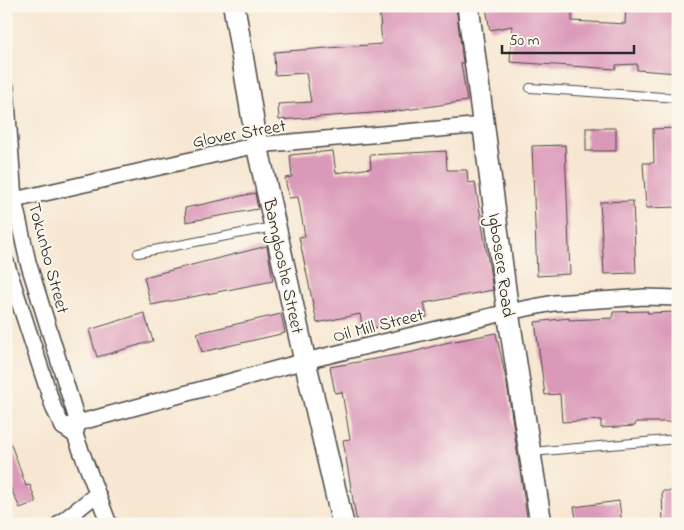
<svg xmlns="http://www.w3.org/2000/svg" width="684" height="530" viewBox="0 0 684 530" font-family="'Indie Flower',sans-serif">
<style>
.building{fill:#db99b9}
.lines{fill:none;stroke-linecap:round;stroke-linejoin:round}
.lane-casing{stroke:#4a4744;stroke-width:10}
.street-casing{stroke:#4a4744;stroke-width:18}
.secondary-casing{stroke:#4a4744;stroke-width:24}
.lane{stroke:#fff;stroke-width:8}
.street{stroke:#fff;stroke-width:15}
.secondary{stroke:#fff;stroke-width:21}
.labels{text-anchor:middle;stroke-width:4;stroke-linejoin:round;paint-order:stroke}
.street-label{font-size:18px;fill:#2b2b2b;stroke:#fbf7ec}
</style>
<rect width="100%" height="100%" fill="#fbf7ec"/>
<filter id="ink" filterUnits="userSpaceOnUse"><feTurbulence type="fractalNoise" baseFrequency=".02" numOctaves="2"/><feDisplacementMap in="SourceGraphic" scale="10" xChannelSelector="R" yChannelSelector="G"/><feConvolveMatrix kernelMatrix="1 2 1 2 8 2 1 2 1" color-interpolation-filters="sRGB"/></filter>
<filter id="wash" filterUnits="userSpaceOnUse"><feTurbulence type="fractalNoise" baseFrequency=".0096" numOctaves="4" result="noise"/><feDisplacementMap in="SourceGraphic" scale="20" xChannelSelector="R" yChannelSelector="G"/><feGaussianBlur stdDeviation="1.12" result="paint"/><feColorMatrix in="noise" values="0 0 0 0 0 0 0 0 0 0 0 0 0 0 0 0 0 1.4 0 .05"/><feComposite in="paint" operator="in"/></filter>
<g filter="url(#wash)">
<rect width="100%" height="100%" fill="#f7e7d2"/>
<g id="blocks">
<!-- building -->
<g class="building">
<polygon points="379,6 456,6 463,63 461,63 467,101 399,111 279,120 278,104 311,102 306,73 275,75 274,52 382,44"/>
<polygon points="497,6 572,6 572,21 625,24 626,6 678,6 678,73 637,70 637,64 616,65 616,69 510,62 512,26 490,30 486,8"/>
<rect x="586" y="128" width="30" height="23"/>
<polygon points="678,128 678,207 646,208 643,163 654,163 653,129"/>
<polygon points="565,145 570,274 537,276 532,146"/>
<polygon points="333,151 336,173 371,168 370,155 446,151 447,170 467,170 468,183 475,182 493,290 424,303 427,317 363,330 360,314 317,323 299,237 305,236 298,197 289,198 285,178 292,177 290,155"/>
<polygon points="255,193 258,209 186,222 185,208"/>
<polygon points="633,201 636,273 604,274 600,202"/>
<polygon points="267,246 273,281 151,305 144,277"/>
<polygon points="648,311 647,313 678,312 678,422 636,422 635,426 601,428 601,420 562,422 560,394 545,395 535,322 569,318 569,320 613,318 613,312"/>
<polygon points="144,313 153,341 97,357 89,330"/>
<polygon points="281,314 285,333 202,352 197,333"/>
<polygon points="496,333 507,384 528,524 357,524 343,440 350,439 342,392 335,393 330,367 413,352 445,343"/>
<polygon points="6,436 8,436 26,486 30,485 36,502 20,508 6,479"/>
<polygon points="662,491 678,491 678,524 663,524"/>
<polygon points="619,501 622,524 577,524 574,507"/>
</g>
</g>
</g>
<g filter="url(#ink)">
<use href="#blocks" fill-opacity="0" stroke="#4a4744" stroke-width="1"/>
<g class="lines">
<!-- lane casing -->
<g class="lane-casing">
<g id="lane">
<polyline points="530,88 678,98"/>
<polyline points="138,253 273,227"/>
<polyline points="532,452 678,439"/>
</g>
</g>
<!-- street casing -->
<g class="street-casing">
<g id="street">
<polyline points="6,87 14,200 28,262 78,423 75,435"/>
<polyline points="6,204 14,200 257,145 484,125"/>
<polyline points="6,262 54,409 63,427 75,435 109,524"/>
<polyline points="63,427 305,361 508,312 554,303 645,297 678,298"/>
<polyline points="59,524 97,494"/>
</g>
</g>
<!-- secondary casing -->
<g class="secondary-casing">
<g id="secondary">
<polyline points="234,6 257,145 305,361 343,524"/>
<polyline points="468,6 508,312 541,524"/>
</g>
</g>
<!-- lane -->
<use href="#lane" class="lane"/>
<!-- street -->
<use href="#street" class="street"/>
<!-- secondary -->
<use href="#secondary" class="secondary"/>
</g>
</g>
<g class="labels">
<!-- street labels -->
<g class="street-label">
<text transform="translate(239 133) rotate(-10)" y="6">Glover Street</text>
<text transform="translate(49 258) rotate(75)" y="6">Tokunbo Street</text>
<text transform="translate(502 265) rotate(82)" y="6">Igbosere Road</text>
<text transform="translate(284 266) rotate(78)" y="6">Bamgboshe Street</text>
<text transform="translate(378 325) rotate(-14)" y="6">Oil Mill Street</text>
</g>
</g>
<!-- margin -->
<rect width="684" height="530" fill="none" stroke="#fbf7ec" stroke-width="25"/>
<!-- scale -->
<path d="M502 45v8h132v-8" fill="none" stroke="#2b2b2b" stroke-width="2.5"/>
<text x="509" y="45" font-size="15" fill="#2b2b2b" stroke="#fbf7ec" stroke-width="4" paint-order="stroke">50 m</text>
</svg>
